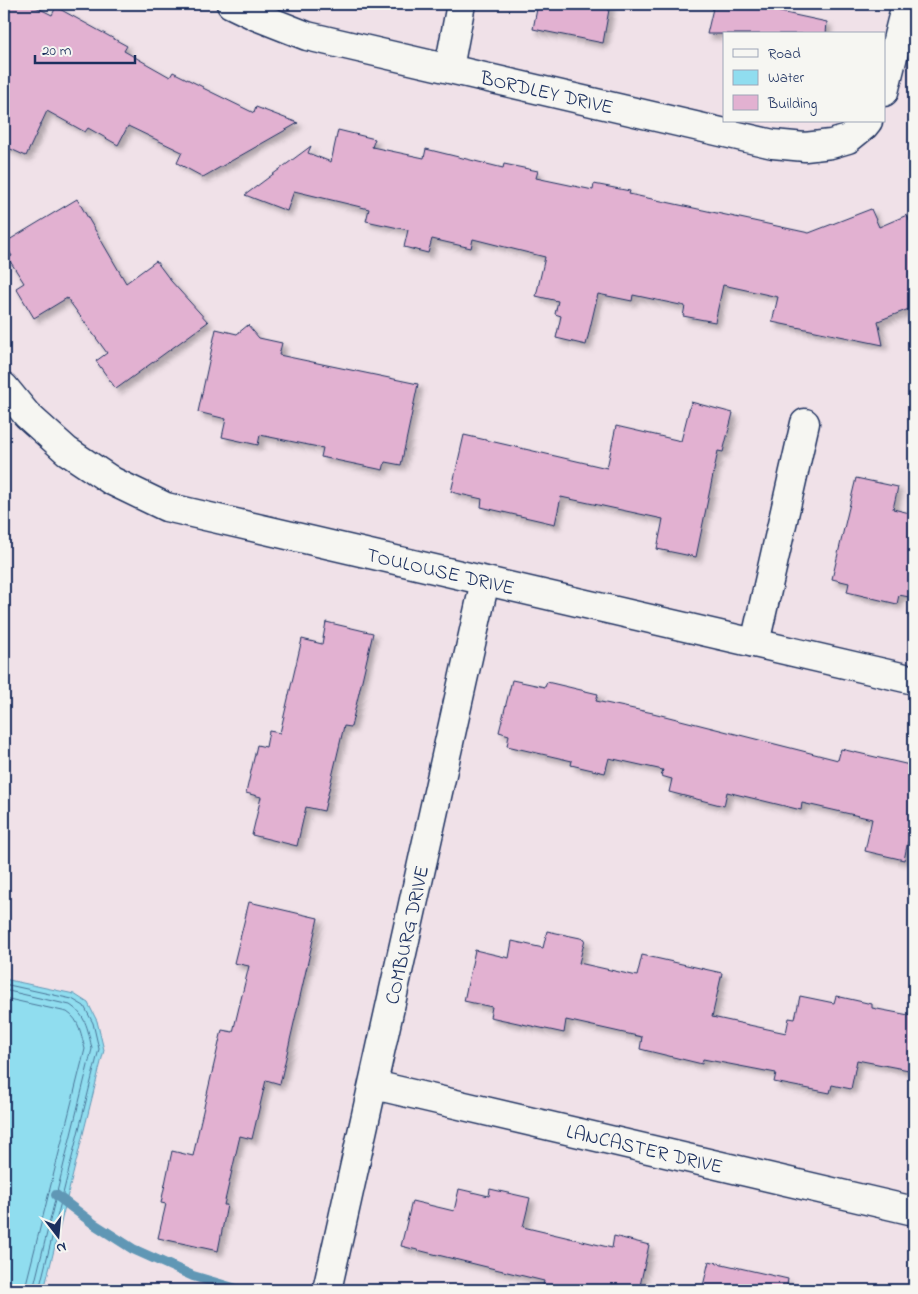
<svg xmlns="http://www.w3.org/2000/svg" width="918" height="1294" viewBox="0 0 918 1294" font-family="'Indie Flower',sans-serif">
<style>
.water{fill:#90ddef;stroke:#6197b5}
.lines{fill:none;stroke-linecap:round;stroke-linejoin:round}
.shore{stroke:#4a7598;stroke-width:1}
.stream{stroke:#6197b5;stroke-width:10}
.building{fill:#e2b1d1;stroke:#1b2f5e;filter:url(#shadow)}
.street-casing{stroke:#1b2f5e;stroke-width:31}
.street{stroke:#f6f6f2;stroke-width:28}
.labels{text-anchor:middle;stroke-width:5;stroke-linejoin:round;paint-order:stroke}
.street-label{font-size:20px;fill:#1b2f5e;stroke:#f6f6f2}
</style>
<defs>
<filter id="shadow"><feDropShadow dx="4.5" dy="4.5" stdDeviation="2.5" flood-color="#0004"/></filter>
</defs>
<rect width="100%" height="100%" fill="#f0e1e8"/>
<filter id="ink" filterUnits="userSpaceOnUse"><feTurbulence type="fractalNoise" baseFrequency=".02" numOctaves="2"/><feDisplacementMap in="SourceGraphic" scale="10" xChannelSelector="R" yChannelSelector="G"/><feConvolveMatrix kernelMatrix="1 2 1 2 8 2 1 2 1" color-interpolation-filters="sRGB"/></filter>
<g filter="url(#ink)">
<!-- water -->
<polygon class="water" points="4,979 74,994 88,1003 97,1021 104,1050 44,1290 4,1290"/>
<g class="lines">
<!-- shore -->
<g class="shore">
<polyline points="4,984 72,999 84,1006 93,1023 99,1049 39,1290"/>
<path d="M4 990 70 1005C87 1016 88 1031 92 1049L33 1290"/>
<path d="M4 998 67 1012C80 1020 81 1035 85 1049L26 1284V1290"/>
</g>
<!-- stream -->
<polyline class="stream" points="56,1195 94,1224 133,1249 193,1276 240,1290"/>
</g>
<!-- building -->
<g class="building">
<polygon points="4,4 30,4 52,15 56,7 127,46 124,51 170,77 173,72 203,87 203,88 254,113 256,107 298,123 203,177 177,163 182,152 128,126 118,145 88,128 85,132 47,111 26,156 4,146"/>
<polygon points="538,4 610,4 603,43 533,29"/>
<polygon points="714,4 743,4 827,22 826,34 707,34"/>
<polygon points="338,130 375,139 372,147 424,158 426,149 503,168 504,164 538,171 536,178 593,190 594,184 630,191 629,194 809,233 871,209 879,227 907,215 914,233 914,307 878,321 883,345 772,322 778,297 723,285 715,322 683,316 685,306 633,295 632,301 598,294 586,345 556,338 561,316 555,314 558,301 536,296 545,257 473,239 471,248 432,239 428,253 404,247 408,230 366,221 369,209 294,191 287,211 245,195 311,146 308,153 331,162"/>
<polygon points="77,199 126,283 156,261 171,281 208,322 116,389 96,361 107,353 67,298 34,318 16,288 24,283 8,258 12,256 4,243"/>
<polygon points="248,325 259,338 282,343 279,355 418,384 401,465 385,462 383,470 321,457 323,448 260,435 258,445 222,437 226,419 198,412 216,329 237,334"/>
<polygon points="691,402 733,413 723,452 718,451 696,557 657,549 663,519 561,497 555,524 481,507 482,499 451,492 464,435 607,468 616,426 681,441"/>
<polygon points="856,478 898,487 893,509 914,514 914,598 899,595 897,604 847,592 849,583 832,579"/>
<polygon points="326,622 373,633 351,727 344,726 324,811 306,807 297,846 252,835 261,797 246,793 257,745 266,747 269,731 280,733 302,639 322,644"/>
<polygon points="512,680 545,687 547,682 598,694 596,701 653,713 838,760 841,749 914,766 914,843 908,841 904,860 865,851 872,819 802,803 801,810 727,792 724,806 669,792 672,779 661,776 663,770 609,758 605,773 571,765 572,761 507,746 509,735 499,732"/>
<polygon points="249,902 318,918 280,1084 266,1080 252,1139 240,1136 224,1205 227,1205 218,1251 158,1238 166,1204 161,1203 172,1151 193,1156 200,1124 222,1030 233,1032 249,966 234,963"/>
<polygon points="547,931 585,939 579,963 637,976 642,955 722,973 712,1017 786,1033 789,1018 795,1019 800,996 834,1003 836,996 872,1004 872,1008 914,1016 914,1071 857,1060 851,1089 832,1085 830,1093 774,1082 776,1073 703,1059 702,1064 640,1049 642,1037 566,1020 564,1033 490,1017 492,1007 464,1001 475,950 509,958 512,941 543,948"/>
<polygon points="459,1189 489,1196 490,1189 530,1198 523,1227 612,1248 614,1236 649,1245 639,1290 542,1290 544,1281 401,1246 412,1201 454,1211"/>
<polygon points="709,1261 788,1279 786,1290 702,1290"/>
</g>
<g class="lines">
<!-- street casing -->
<g class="street-casing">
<g id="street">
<path id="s1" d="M231 4 256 16 307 36 773 144 805 147 831 144 848 139 864 126 868 121"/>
<polyline points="449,68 461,4"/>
<polyline points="884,92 906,4"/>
<path id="s2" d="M4 387 27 415 67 451 112 481 166 507 914 680"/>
<polyline points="755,643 805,423"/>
<path id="s3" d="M374 1085 914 1211"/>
<path id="s4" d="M327 1290 485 581"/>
</g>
</g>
<!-- street -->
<use href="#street" class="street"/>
</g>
</g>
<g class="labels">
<!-- street labels -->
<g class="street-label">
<text dy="7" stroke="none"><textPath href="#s1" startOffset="329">BORDLEY DRIVE</textPath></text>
<text dy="7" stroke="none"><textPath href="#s2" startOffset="486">TOULOUSE DRIVE</textPath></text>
<text dy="7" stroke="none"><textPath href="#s4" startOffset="364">COMBURG DRIVE</textPath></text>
<text dy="7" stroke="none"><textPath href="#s3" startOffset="278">LANCASTER DRIVE</textPath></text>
</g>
</g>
<!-- margin -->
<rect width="918" height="1294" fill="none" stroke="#f6f6f2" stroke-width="20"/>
<rect x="10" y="10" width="898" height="1274" fill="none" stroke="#1b2f5e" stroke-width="2" filter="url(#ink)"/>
<!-- legend -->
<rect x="723" y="32" width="162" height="90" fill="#f6f6f2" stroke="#9ea6b7"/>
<rect x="733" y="49" width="25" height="8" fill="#f6f6f2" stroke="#9ea6b7"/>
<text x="768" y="58" font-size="15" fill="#1b2f5e">Road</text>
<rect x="733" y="70" width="25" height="15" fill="#90ddef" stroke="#9ea6b7"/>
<text x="768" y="82" font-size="15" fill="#1b2f5e">Water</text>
<rect x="733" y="95" width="25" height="15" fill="#e2b1d1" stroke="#9ea6b7"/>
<text x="768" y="108" font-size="15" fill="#1b2f5e">Building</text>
<!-- north arrow -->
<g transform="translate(58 1236) rotate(164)" stroke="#f6f6f2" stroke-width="4" paint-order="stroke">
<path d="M0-4L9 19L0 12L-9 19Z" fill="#1b2f5e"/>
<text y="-8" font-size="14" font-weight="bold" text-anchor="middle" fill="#1b2f5e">N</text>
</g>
<!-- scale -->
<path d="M35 55v8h100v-8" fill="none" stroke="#1b2f5e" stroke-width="2.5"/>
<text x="42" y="55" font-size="15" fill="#1b2f5e" stroke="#f6f6f2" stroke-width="4" paint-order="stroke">20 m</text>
</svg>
